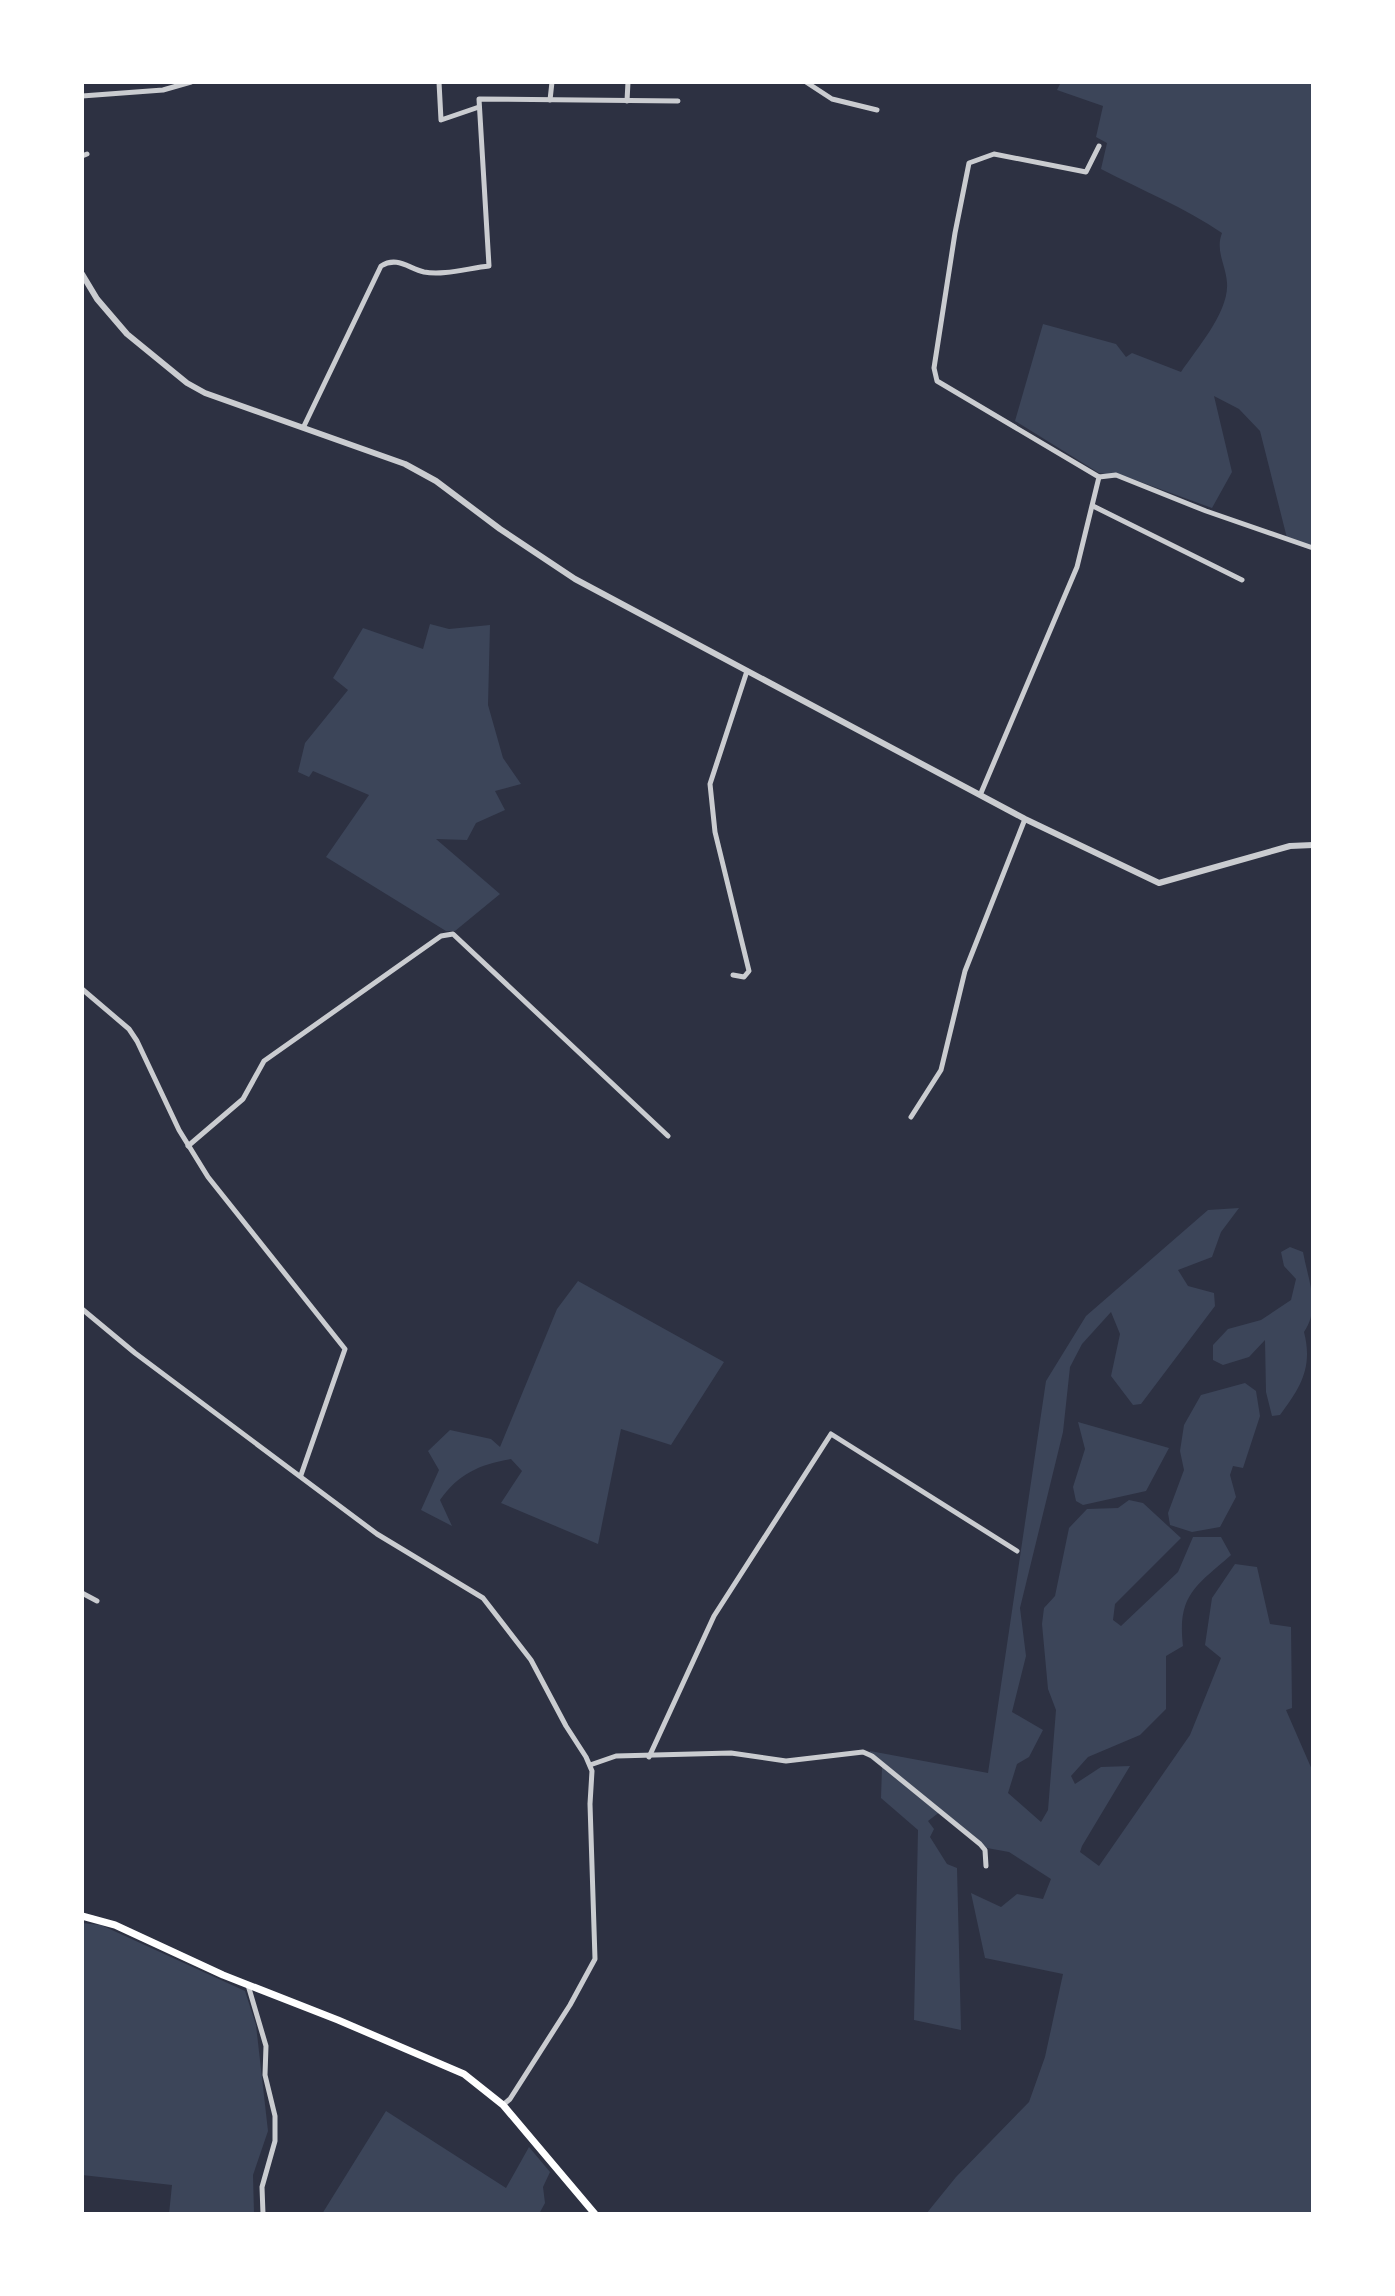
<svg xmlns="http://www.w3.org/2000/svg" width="1395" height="2296" viewBox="0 0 1395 2296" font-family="'DejaVu Sans',sans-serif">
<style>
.green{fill:#3c4559}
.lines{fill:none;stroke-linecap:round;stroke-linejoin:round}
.minor{stroke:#caccd0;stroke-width:5}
.tertiary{stroke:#caccd0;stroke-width:6}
.secondary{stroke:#fff;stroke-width:7}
</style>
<rect width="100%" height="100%" fill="#2d3142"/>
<!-- green -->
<g class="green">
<path d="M1061 82H1313V550L1288 542 1260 431 1239 409 1214 396 1232 472 1212 508 1127 477 1099 473 1015 421 1043 324 1116 344 1126 357 1132 353 1181 372C1197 348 1229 312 1227 283 1226 265 1215 251 1222 233 1186 208 1141 190 1101 169L1107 143 1096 137 1103 106 1057 90Z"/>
<polygon points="430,624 449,629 490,625 488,705 503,758 521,784 495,791 505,810 476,823 467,840 436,839 500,894 455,931 446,931 326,857 369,795 313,771 309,777 298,772 305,743 348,690 333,678 363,628 423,649"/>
<path d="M1239 1208 1221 1232 1212 1257 1178 1270 1188 1286 1214 1293 1215 1306 1141 1404 1133 1405 1111 1376 1120 1334 1111 1312 1082 1344 1070 1367 1063 1432 1020 1608 1026 1656 1012 1712 1043 1730 1029 1757 1017 1764 1008 1793 1041 1822 1048 1810 1056 1710 1048 1689 1042 1624 1044 1608 1055 1596 1069 1528 1087 1509 1118 1508 1129 1500 1143 1503 1181 1538 1115 1604 1113 1620 1121 1626 1178 1572 1193 1537H1221L1231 1555C1196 1586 1177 1595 1183 1646L1166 1656V1709L1140 1735 1088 1757 1071 1776 1075 1784 1101 1767 1130 1766 1082 1846 1080 1852 1099 1866 1190 1735 1221 1658 1205 1645 1212 1598 1235 1564 1257 1567 1270 1624 1291 1627 1292 1708 1286 1710 1313 1772V2214H926L956 2177 1029 2102 1045 2057 1063 1974 985 1958 971 1893 1001 1907 1017 1894 1043 1899 1051 1879 1009 1852 987 1848 941 1811 928 1821 934 1829 930 1837 947 1864 957 1868 961 2030 914 2020 918 1830 881 1798 882 1767 868 1757 870 1751 988 1773 1046 1381 1086 1316 1208 1210Z"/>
<path d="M1290 1247 1303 1252C1308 1280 1321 1307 1304 1332 1313 1367 1301 1387 1280 1415L1272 1416 1266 1392 1265 1340 1249 1357 1223 1365 1213 1360V1345L1228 1329 1261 1320 1291 1300 1296 1279 1284 1266 1281 1252Z"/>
<path d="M578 1281 724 1362 671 1445 621 1429 598 1544 501 1503 522 1471 511 1459C480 1464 458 1474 440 1500L452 1526 421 1510 439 1470 428 1451 450 1430 491 1439 500 1447 557 1309Z"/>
<polygon points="1245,1383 1256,1391 1260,1416 1243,1468 1233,1466 1230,1475 1236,1497 1220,1527 1192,1532 1170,1525 1168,1513 1184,1470 1180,1451 1184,1425 1201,1395"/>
<polygon points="1078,1422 1169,1448 1146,1491 1083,1505 1076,1501 1073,1487 1085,1449"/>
<polygon points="82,1923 101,1925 245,1991 256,2025 268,2131 253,2175 254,2214 169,2214 172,2185 82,2175"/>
<polygon points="386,2111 506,2188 529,2147 550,2172 543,2187 545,2203 539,2214 322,2214"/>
</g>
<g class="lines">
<!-- minor -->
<g class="minor">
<polyline points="439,82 441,120 479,107"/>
<polyline points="806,82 832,99 877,110"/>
<polyline points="82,96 163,90 191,82"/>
<polyline points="550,100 552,82"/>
<polyline points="627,101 628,82"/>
<polyline points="82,156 87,154"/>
<path d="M304 426 381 266C397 256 408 268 424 272 443 276 469 268 489 266L479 99 678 101"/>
<polyline points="1099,477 1116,475 1206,511 1313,548"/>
<polyline points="1093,506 1242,580"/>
<polyline points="981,793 1077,567 1099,477 937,381 934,368 955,233 969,163 994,154 1086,172 1099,146"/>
<polyline points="733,975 744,977 749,971 715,832 710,784 747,671"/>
<polyline points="82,989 129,1029 137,1041 179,1130 208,1177 345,1349 301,1475"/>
<polyline points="911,1117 941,1070 965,971 1025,819"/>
<polyline points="188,1146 243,1099 264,1061 441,936 453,934 668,1136"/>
<polyline points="82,1309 135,1353 377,1534 483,1598 531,1660 566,1726 586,1757 592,1771 590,1804 595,1959 570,2005 510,2099 503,2105"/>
<polyline points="82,1593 97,1601"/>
<polyline points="649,1757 714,1616 831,1434 1017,1551"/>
<polyline points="590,1765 616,1756 731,1753 786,1761 863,1752 872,1756 980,1844 985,1850 986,1866"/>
<polyline points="248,1985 266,2046 265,2075 275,2116 275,2141 262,2187 263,2214"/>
</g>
<!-- tertiary -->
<polyline class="tertiary" points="82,274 97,299 127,334 187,383 205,393 405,464 436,481 500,529 575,579 1025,819 1159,883 1290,846 1313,845"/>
<!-- secondary -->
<polyline class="secondary" points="82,1916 115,1925 223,1975 338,2020 464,2074 503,2105 595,2214"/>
</g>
<!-- border -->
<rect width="1395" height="2296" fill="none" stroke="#ffffff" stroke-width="168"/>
</svg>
